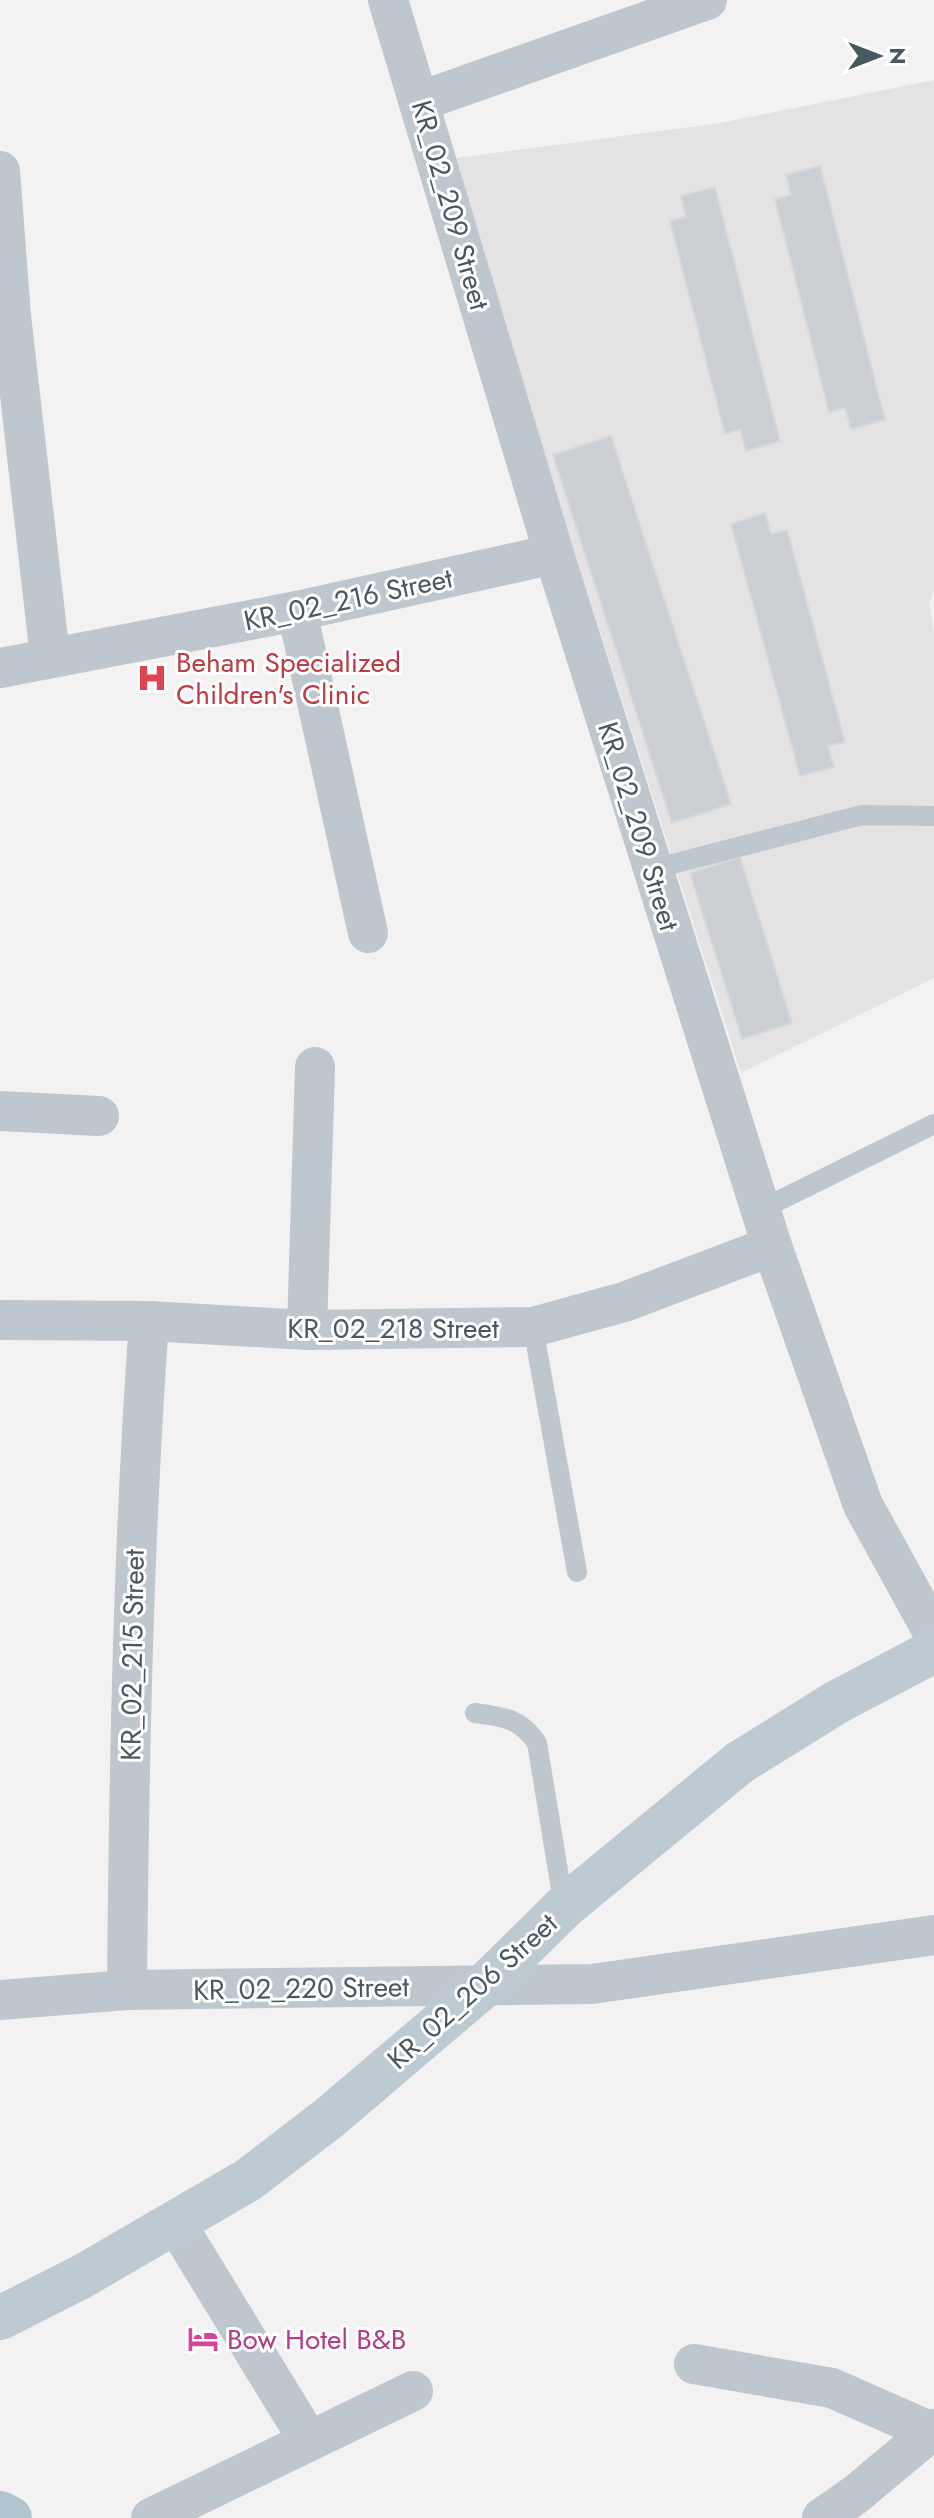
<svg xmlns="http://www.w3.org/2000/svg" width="934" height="2518" viewBox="0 0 934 2518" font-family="Jost,sans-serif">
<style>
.education{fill:#e4e2e3}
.building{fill:#cbcfd3;stroke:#d5d8dc;stroke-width:2}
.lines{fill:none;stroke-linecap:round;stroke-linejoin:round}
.lane{stroke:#bdc7cd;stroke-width:20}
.street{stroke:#bdc7cd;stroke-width:40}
.secondary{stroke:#bdcad2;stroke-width:44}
.primary{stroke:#b1c5cf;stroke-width:44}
.labels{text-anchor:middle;stroke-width:6;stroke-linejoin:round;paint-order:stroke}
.street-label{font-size:28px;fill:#49575e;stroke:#fff}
.health-label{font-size:28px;fill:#be3a42;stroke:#fff;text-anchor:start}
.hotel-label{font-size:28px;fill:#b23c85;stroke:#fff;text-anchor:start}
</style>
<rect width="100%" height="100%" fill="#f3f1f1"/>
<!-- education -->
<polygon class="education" points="934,80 934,591 929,603 934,632 934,978 741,1073 449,159 720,123"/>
<!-- building -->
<g class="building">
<polygon points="820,166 885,420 851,429 845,408 829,412 775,199 791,195 786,175"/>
<polygon points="715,187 780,441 746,451 740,429 725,434 670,221 686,217 681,196"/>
<polygon points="611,436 731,804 672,823 553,455"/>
<polygon points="765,513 771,534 787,530 845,742 828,746 834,767 800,776 731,524"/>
<polygon points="740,857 792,1023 742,1039 690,873"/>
</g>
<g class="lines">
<!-- lane -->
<g class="lane">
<polyline points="653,869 862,815 934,816"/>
<polyline points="760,1210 934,1124"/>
<polyline points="533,1327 577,1572"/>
<path d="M475 1713C504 1717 520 1718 537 1743L564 1907"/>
</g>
<!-- street -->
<g class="street">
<polyline points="388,0 554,554 772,1246 863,1505 934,1634"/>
<polyline points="421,101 707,0"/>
<polyline points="0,171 11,316 50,657"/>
<polyline points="297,611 368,933"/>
<polyline points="0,668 297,611 554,554"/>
<polyline points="0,1111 99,1116"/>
<polyline points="0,1320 149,1321 307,1330 533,1327 624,1302 772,1246"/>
<polyline points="307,1330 315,1067"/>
<path d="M127 1990C129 1766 133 1544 149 1321"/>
<polyline points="0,2000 127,1990 592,1984 934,1935"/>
<polyline points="175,2222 309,2441"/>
<polyline points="694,2364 832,2388 934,2433"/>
<polyline points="151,2518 413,2391"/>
<polyline points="822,2518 855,2495 934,2429"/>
</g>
<!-- secondary -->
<polyline class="secondary" points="0,2318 81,2277 248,2180 329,2118 484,1986 564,1907 739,1763 837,1702 934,1651"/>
<!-- primary -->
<polyline class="primary" points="0,2513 10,2518"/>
</g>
<!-- icons -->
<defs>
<g id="hospital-bare" transform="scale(2.4)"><path d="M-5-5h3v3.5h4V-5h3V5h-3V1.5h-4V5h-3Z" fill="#e0444e" stroke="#fff" stroke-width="2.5" paint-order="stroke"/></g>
<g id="hotel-bare" transform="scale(2.4)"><path d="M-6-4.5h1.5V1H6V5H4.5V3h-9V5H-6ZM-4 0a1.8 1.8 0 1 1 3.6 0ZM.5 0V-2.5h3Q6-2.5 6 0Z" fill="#d1479c" stroke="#fff" stroke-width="2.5" paint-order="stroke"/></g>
</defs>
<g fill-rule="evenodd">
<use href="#hospital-bare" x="152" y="678"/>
<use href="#hotel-bare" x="203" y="2339"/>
</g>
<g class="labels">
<!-- street labels -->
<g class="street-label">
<text transform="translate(451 205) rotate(74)" y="10">KR_02_209 Street</text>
<text transform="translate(348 599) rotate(-12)" y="10">KR_02_216 Street</text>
<text transform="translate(639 826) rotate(73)" y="10">KR_02_209 Street</text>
<text x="393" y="1338">KR_02_218 Street</text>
<text transform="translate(132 1655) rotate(-89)" y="10">KR_02_215 Street</text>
<text transform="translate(301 1988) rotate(-1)" y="10">KR_02_220 Street</text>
<text transform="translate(472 1991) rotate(-42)" y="10">KR_02_206 Street</text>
</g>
<!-- health labels -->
<g class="health-label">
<text x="176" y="672">Beham Specialized<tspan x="176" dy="32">Children's Clinic</tspan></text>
</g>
<!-- hotel labels -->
<g class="hotel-label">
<text x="227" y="2349">Bow Hotel B&amp;B</text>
</g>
</g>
<!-- north arrow -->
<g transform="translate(878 56) rotate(90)" stroke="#ffffff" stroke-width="6" paint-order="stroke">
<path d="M0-6L14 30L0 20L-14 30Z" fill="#49575e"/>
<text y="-12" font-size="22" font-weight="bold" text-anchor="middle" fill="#49575e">N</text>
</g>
</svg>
